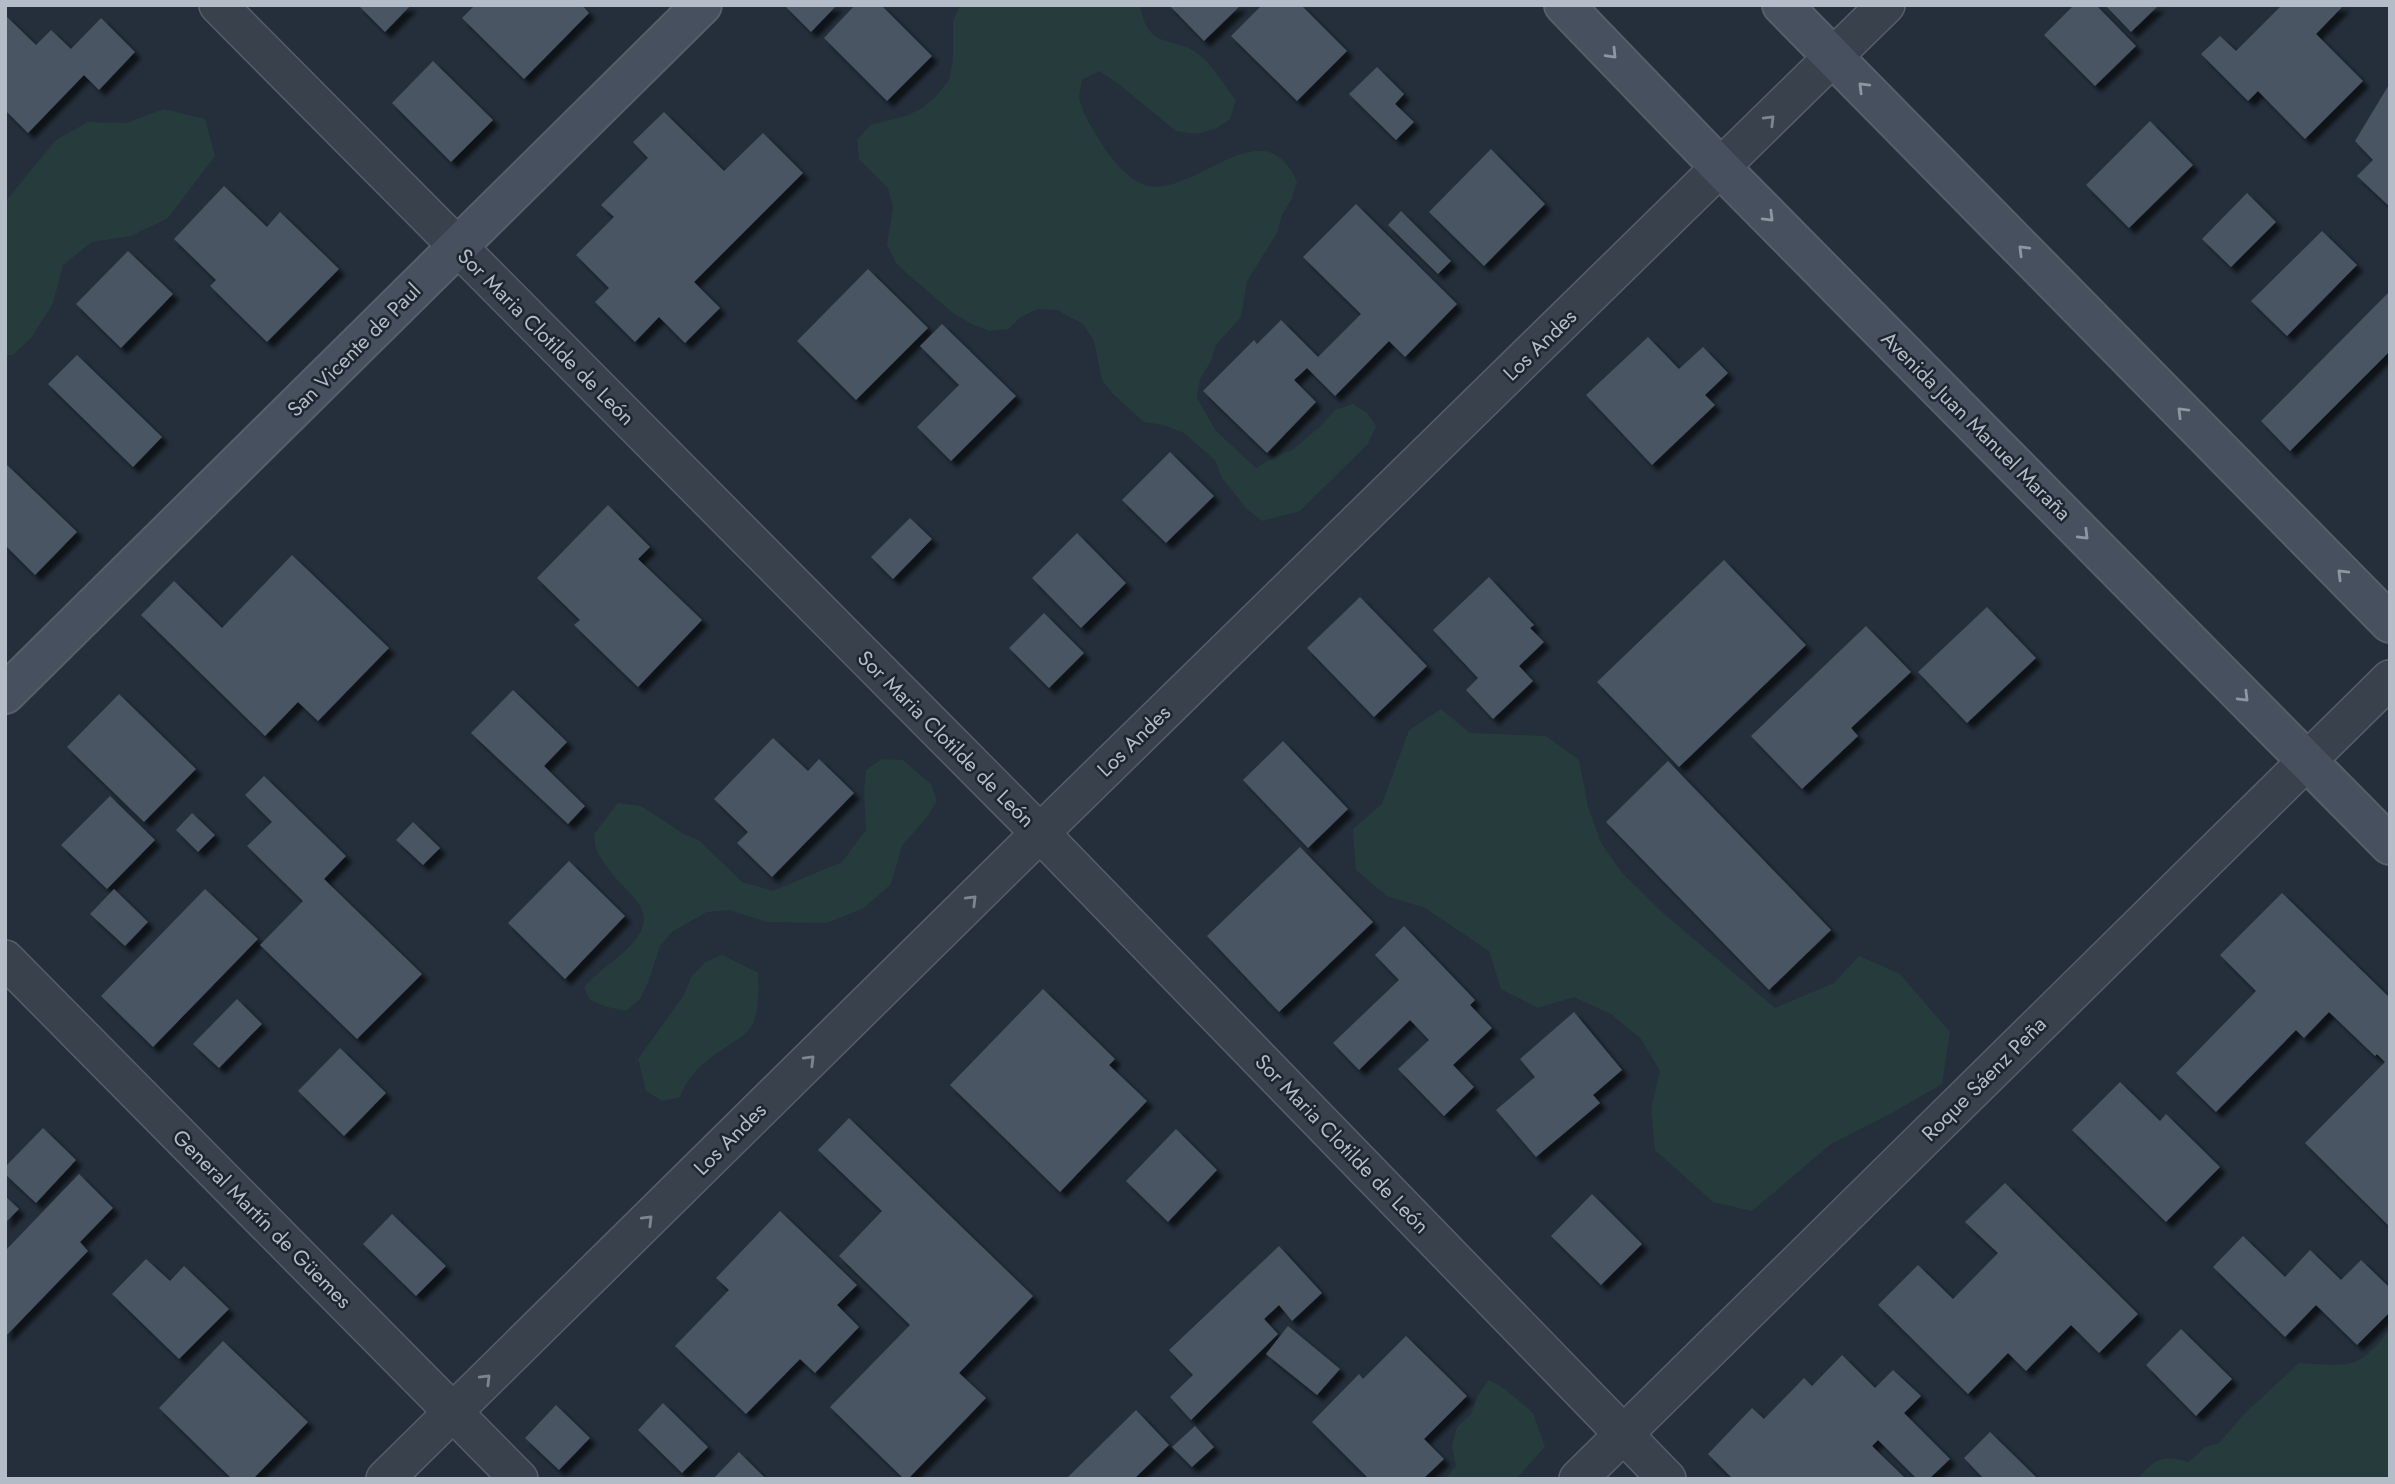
<svg xmlns="http://www.w3.org/2000/svg" width="2395" height="1484" viewBox="0 0 2395 1484" font-family="Jost,sans-serif">
<style>
.green{fill:#263b3c}
.building{fill:#485462;filter:url(#shadow)}
.lines{fill:none;stroke-linecap:round;stroke-linejoin:round}
.street-casing{stroke:#565f69;stroke-width:40}
.secondary-casing{stroke:#565f69;stroke-width:42}
.street{stroke:#38414c;stroke-width:37}
.secondary{stroke:#46505e;stroke-width:38}
.oneway{stroke:#8d96a2}
.oneway2{stroke:#7c8590}
.labels{text-anchor:middle;stroke-width:5;stroke-linejoin:round;paint-order:stroke}
.street-label{font-size:21px;fill:#b3bcc7;stroke:#1d2630}
</style>
<defs>
<filter id="shadow"><feDropShadow dx="6" dy="6" stdDeviation="2" flood-color="#0009"/></filter>
</defs>
<rect width="100%" height="100%" fill="#242f3b"/>
<!-- green -->
<g class="green">
<path d="M960 5H1140C1148 54 1175 33 1202 57 1215 69 1225 87 1236 100L1230 119 1215 129 1196 134 1176 131 1116 82 1099 71 1082 80C1081 87 1078 95 1080 101 1084 116 1094 132 1102 144 1111 159 1131 183 1149 186 1199 194 1265 106 1297 182L1291 200 1282 215 1277 233 1247 281 1241 317 1216 345 1210 363 1200 379 1197 398 1216 431 1256 468 1274 457 1292 450 1322 425 1335 410 1353 404 1367 413 1376 426 1368 444 1300 511 1262 521 1247 509 1222 478 1215 460 1184 433 1163 425 1144 422 1114 395 1102 380 1094 341 1083 324 1057 310 1038 309 1021 317 1008 329 989 331 972 324 954 314 910 276 896 263 887 245 893 207 888 188 859 159 857 140 870 125 906 116 923 108 937 95 949 80 953 61V21Z"/>
<polygon points="164,109 205,119 215,156 168,218 131,236 92,242 63,265 53,303 31,338 13,355 5,355 5,202 56,140 88,122 126,123"/>
<polygon points="1441,709 1470,733 1546,736 1579,760 1588,807 1601,843 1622,873 1662,912 1775,1008 1834,983 1859,956 1900,974 1950,1032 1942,1084 1892,1113 1831,1144 1752,1211 1713,1202 1655,1150 1651,1108 1660,1071 1641,1039 1611,1014 1574,997 1538,1008 1501,989 1489,951 1425,908 1387,896 1356,870 1353,829 1382,804 1409,730"/>
<path d="M882 759 903 760 931 784 937 801 927 817 902 846 891 884 864 908 827 923 767 922 729 910 707 912 673 931 660 946 648 983 640 999 626 1011 607 1007 590 1000 584 988C599 968 624 957 638 936 653 913 636 900 622 885 614 877 605 865 599 855 595 849 595 841 594 834L618 803 641 806 684 834 700 841 742 882 773 891 842 862 866 830 864 790 866 770Z"/>
<path d="M722 955 758 973C759 990 760 1019 747 1032 743 1037 734 1041 729 1045 707 1059 689 1073 680 1097L662 1101 646 1091 638 1059 684 995 691 977 705 962Z"/>
<path d="M2390 1329V1479H2138C2155 1458 2162 1455 2189 1462L2205 1447 2219 1443 2244 1414 2299 1363C2348 1366 2359 1371 2390 1329Z"/>
<polygon points="1489,1380 1505,1389 1533,1413 1545,1447 1516,1479 1445,1479 1456,1466 1452,1446 1457,1427 1471,1414 1478,1395"/>
</g>
<!-- building -->
<g class="building">
<polygon points="358,5 411,5 385,32"/>
<polygon points="475,5 582,5 589,13 524,79 462,18"/>
<polygon points="784,5 837,5 811,32"/>
<polygon points="855,5 881,5 932,56 887,101 824,38"/>
<polygon points="1169,5 1241,5 1204,41"/>
<polygon points="1262,5 1301,5 1347,51 1297,101 1231,36"/>
<polygon points="2074,5 2096,5 2136,46 2095,86 2044,35"/>
<polygon points="2105,5 2159,5 2131,32"/>
<polygon points="2282,5 2344,5 2316,34 2363,81 2305,139 2258,91 2248,101 2201,54 2220,36 2236,51"/>
<polygon points="5,15 36,45 51,30 71,49 101,18 135,52 99,90 84,75 28,133 5,110"/>
<polygon points="433,61 493,120 451,162 392,103"/>
<polygon points="1377,67 1404,94 1395,104 1414,122 1396,140 1349,94"/>
<polygon points="2390,83 2390,207 2357,176 2373,160 2355,141"/>
<polygon points="664,112 724,171 763,133 803,173 694,282 720,308 685,343 659,317 635,342 595,302 609,288 576,255 614,217 601,205 648,158 633,142"/>
<polygon points="2150,121 2193,165 2129,228 2086,185"/>
<polygon points="1491,149 1545,204 1484,266 1429,212"/>
<polygon points="224,186 267,227 280,212 339,269 267,342 210,286 216,280 174,239"/>
<polygon points="2247,193 2276,222 2231,267 2202,239"/>
<polygon points="1356,204 1457,304 1405,357 1389,341 1335,396 1307,368 1294,380 1316,402 1267,453 1203,391 1254,340 1257,344 1281,320 1318,357 1361,314 1303,257"/>
<polygon points="1401,211 1451,261 1438,274 1388,225"/>
<polygon points="2322,231 2357,265 2287,336 2251,301"/>
<polygon points="128,251 173,294 121,348 76,304"/>
<polygon points="868,269 928,328 856,400 797,341"/>
<polygon points="2390,291 2390,351 2290,451 2261,421"/>
<polygon points="942,324 1016,396 951,461 917,427 959,385 920,346"/>
<polygon points="1648,337 1679,369 1703,347 1728,373 1705,395 1715,405 1652,465 1586,395"/>
<polygon points="77,355 162,437 133,467 48,384"/>
<polygon points="1170,452 1214,496 1166,543 1122,500"/>
<polygon points="5,463 77,532 35,575 5,545"/>
<polygon points="608,505 650,547 638,559 702,620 638,687 574,625 580,620 537,578"/>
<polygon points="910,518 932,539 893,579 871,557"/>
<polygon points="1077,533 1126,583 1081,628 1032,578"/>
<polygon points="292,555 389,648 318,721 298,702 265,736 141,615 174,581 222,628"/>
<polygon points="1724,560 1806,645 1679,767 1597,682"/>
<polygon points="1489,577 1534,625 1530,628 1544,642 1519,666 1533,681 1493,719 1466,690 1478,678 1433,630"/>
<polygon points="1360,597 1427,666 1374,717 1307,648"/>
<polygon points="1987,607 2036,658 1967,723 1918,672"/>
<polygon points="1044,613 1084,653 1049,688 1009,648"/>
<polygon points="1866,626 1911,672 1851,728 1858,736 1802,789 1751,736"/>
<polygon points="513,690 567,742 544,766 585,806 568,824 471,733"/>
<polygon points="119,694 196,769 144,822 67,747"/>
<polygon points="773,738 808,771 819,759 854,793 772,877 737,843 748,832 714,799"/>
<polygon points="1283,741 1348,809 1308,848 1243,780"/>
<polygon points="1668,761 1831,930 1769,990 1606,822"/>
<polygon points="264,776 346,856 324,879 422,974 357,1039 260,945 303,901 247,846 272,822 245,795"/>
<polygon points="110,796 155,840 107,889 61,845"/>
<polygon points="192,813 215,835 198,852 176,830"/>
<polygon points="413,822 440,848 423,865 396,840"/>
<polygon points="1300,847 1373,922 1279,1012 1207,936"/>
<polygon points="569,861 625,916 565,979 508,923"/>
<polygon points="114,889 148,922 125,946 90,914"/>
<polygon points="205,889 258,939 153,1047 101,996"/>
<polygon points="2282,893 2390,998 2390,1227 2305,1143 2385,1062 2377,1054 2375,1056 2329,1012 2304,1038 2296,1030 2216,1112 2176,1073 2256,991 2220,955"/>
<polygon points="1404,926 1475,1000 1470,1005 1492,1028 1453,1065 1474,1087 1444,1116 1398,1069 1429,1040 1410,1020 1359,1070 1333,1043 1399,980 1375,955"/>
<polygon points="1043,989 1115,1059 1109,1065 1147,1101 1060,1192 950,1085"/>
<polygon points="237,999 262,1024 219,1068 193,1044"/>
<polygon points="1574,1012 1622,1070 1593,1095 1600,1103 1536,1157 1496,1110 1535,1077 1520,1059"/>
<polygon points="340,1048 386,1093 344,1136 298,1091"/>
<polygon points="2120,1082 2160,1121 2166,1114 2220,1167 2166,1222 2072,1130"/>
<polygon points="849,1118 1033,1296 959,1373 986,1398 908,1479 904,1479 830,1407 910,1325 839,1256 882,1211 818,1150"/>
<polygon points="43,1128 76,1160 36,1203 5,1174 5,1167"/>
<polygon points="1176,1129 1217,1170 1168,1222 1126,1181"/>
<polygon points="79,1174 113,1208 80,1242 88,1251 5,1337 5,1251"/>
<polygon points="2005,1183 2138,1314 2099,1353 2071,1325 2026,1371 2008,1353 1968,1394 1878,1305 1918,1265 1953,1299 1998,1253 1965,1222"/>
<polygon points="1592,1194 1642,1244 1601,1285 1551,1236"/>
<polygon points="5,1196 19,1209 5,1223"/>
<polygon points="780,1211 857,1285 837,1305 859,1327 815,1373 800,1359 746,1414 675,1346 729,1290 716,1278"/>
<polygon points="392,1214 446,1266 416,1296 363,1244"/>
<polygon points="2243,1236 2285,1277 2310,1250 2341,1280 2361,1260 2390,1288 2390,1312 2357,1345 2316,1305 2285,1337 2213,1267"/>
<polygon points="1279,1246 1322,1293 1292,1321 1279,1305 1264,1319 1278,1334 1191,1420 1170,1397 1193,1375 1169,1350"/>
<polygon points="146,1259 170,1281 184,1266 229,1309 179,1359 112,1294"/>
<polygon points="1288,1326 1340,1369 1317,1395 1266,1354"/>
<polygon points="2181,1329 2232,1379 2196,1416 2146,1365"/>
<polygon points="1406,1336 1467,1396 1424,1439 1444,1459 1423,1479 1369,1479 1312,1422 1359,1374 1363,1379"/>
<polygon points="223,1341 308,1422 253,1479 232,1479 159,1408"/>
<polygon points="1842,1355 1875,1388 1893,1370 1921,1396 1904,1413 1950,1459 1929,1479 1917,1479 1878,1440 1872,1446 1906,1479 1733,1479 1708,1454 1752,1408 1764,1419 1804,1378 1812,1386"/>
<polygon points="663,1403 708,1447 682,1473 638,1430"/>
<polygon points="556,1405 590,1438 559,1470 525,1438"/>
<polygon points="1136,1410 1169,1445 1134,1479 1066,1479"/>
<polygon points="1195,1426 1214,1447 1192,1467 1172,1447"/>
<polygon points="1990,1432 2038,1479 1984,1479 1964,1458"/>
<polygon points="739,1452 766,1479 713,1479"/>
</g>
<g class="lines">
<!-- street casing -->
<g class="street-casing">
<g id="street">
<polyline points="218,5 1040,833 1667,1479"/>
<polyline points="5,959 519,1479"/>
<polyline points="385,1479 1040,833 1886,5"/>
<polyline points="1578,1479 2390,679"/>
</g>
</g>
<!-- secondary casing -->
<g class="secondary-casing">
<g id="secondary">
<polyline points="1564,5 1721,168 2390,845"/>
<polyline points="1782,5 2390,623"/>
<polyline points="5,694 702,5"/>
</g>
</g>
<!-- street -->
<use href="#street" class="street"/>
<!-- secondary -->
<use href="#secondary" class="secondary"/>
</g>
<!-- one-way arrows -->
<defs><path id="oneway-chevron" d="M-2-3.5L2.5 0L-2 3.5" fill="none" stroke-width="1.6" stroke-linecap="round" stroke-linejoin="round" transform="scale(1.75)"/></defs>
<g class="oneway">
<use href="#oneway-chevron" transform="translate(1612 54) rotate(46)"/>
<use href="#oneway-chevron" transform="translate(1863 87) rotate(-135)"/>
<use href="#oneway-chevron" transform="translate(1769 217) rotate(45)"/>
<use href="#oneway-chevron" transform="translate(2023 250) rotate(-135)"/>
<use href="#oneway-chevron" transform="translate(2182 412) rotate(-135)"/>
<use href="#oneway-chevron" transform="translate(2084 535) rotate(45)"/>
<use href="#oneway-chevron" transform="translate(2342 574) rotate(-135)"/>
<use href="#oneway-chevron" transform="translate(2244 697) rotate(45)"/>
</g>
<g class="oneway2">
<use href="#oneway-chevron" transform="translate(1770 120) rotate(-45)"/>
<use href="#oneway-chevron" transform="translate(972 900) rotate(-45)"/>
<use href="#oneway-chevron" transform="translate(810 1060) rotate(-45)"/>
<use href="#oneway-chevron" transform="translate(648 1220) rotate(-45)"/>
<use href="#oneway-chevron" transform="translate(486 1379) rotate(-45)"/>
</g>
<g class="labels">
<!-- street labels -->
<g class="street-label">
<text transform="translate(546 337) rotate(45)" y="7">Sor Maria Clotilde de León</text>
<text transform="translate(1540 345) rotate(-44)" y="7">Los Andes</text>
<text transform="translate(354 350) rotate(-45)" y="7">San Vicente de Paul</text>
<text transform="translate(1976 426) rotate(45)" y="7">Avenida Juan Manuel Maraña</text>
<text transform="translate(946 739) rotate(45)" y="7">Sor Maria Clotilde de León</text>
<text transform="translate(1134 741) rotate(-44)" y="7">Los Andes</text>
<text transform="translate(1984 1079) rotate(-45)" y="7">Roque Sáenz Peña</text>
<text transform="translate(730 1139) rotate(-45)" y="7">Los Andes</text>
<text transform="translate(1342 1144) rotate(46)" y="7">Sor Maria Clotilde de León</text>
<text transform="translate(262 1219) rotate(45)" y="7">General Martín de Güemes</text>
</g>
</g>
<!-- border -->
<rect width="2395" height="1484" fill="none" stroke="#b3bcc7" stroke-width="14"/>
</svg>
